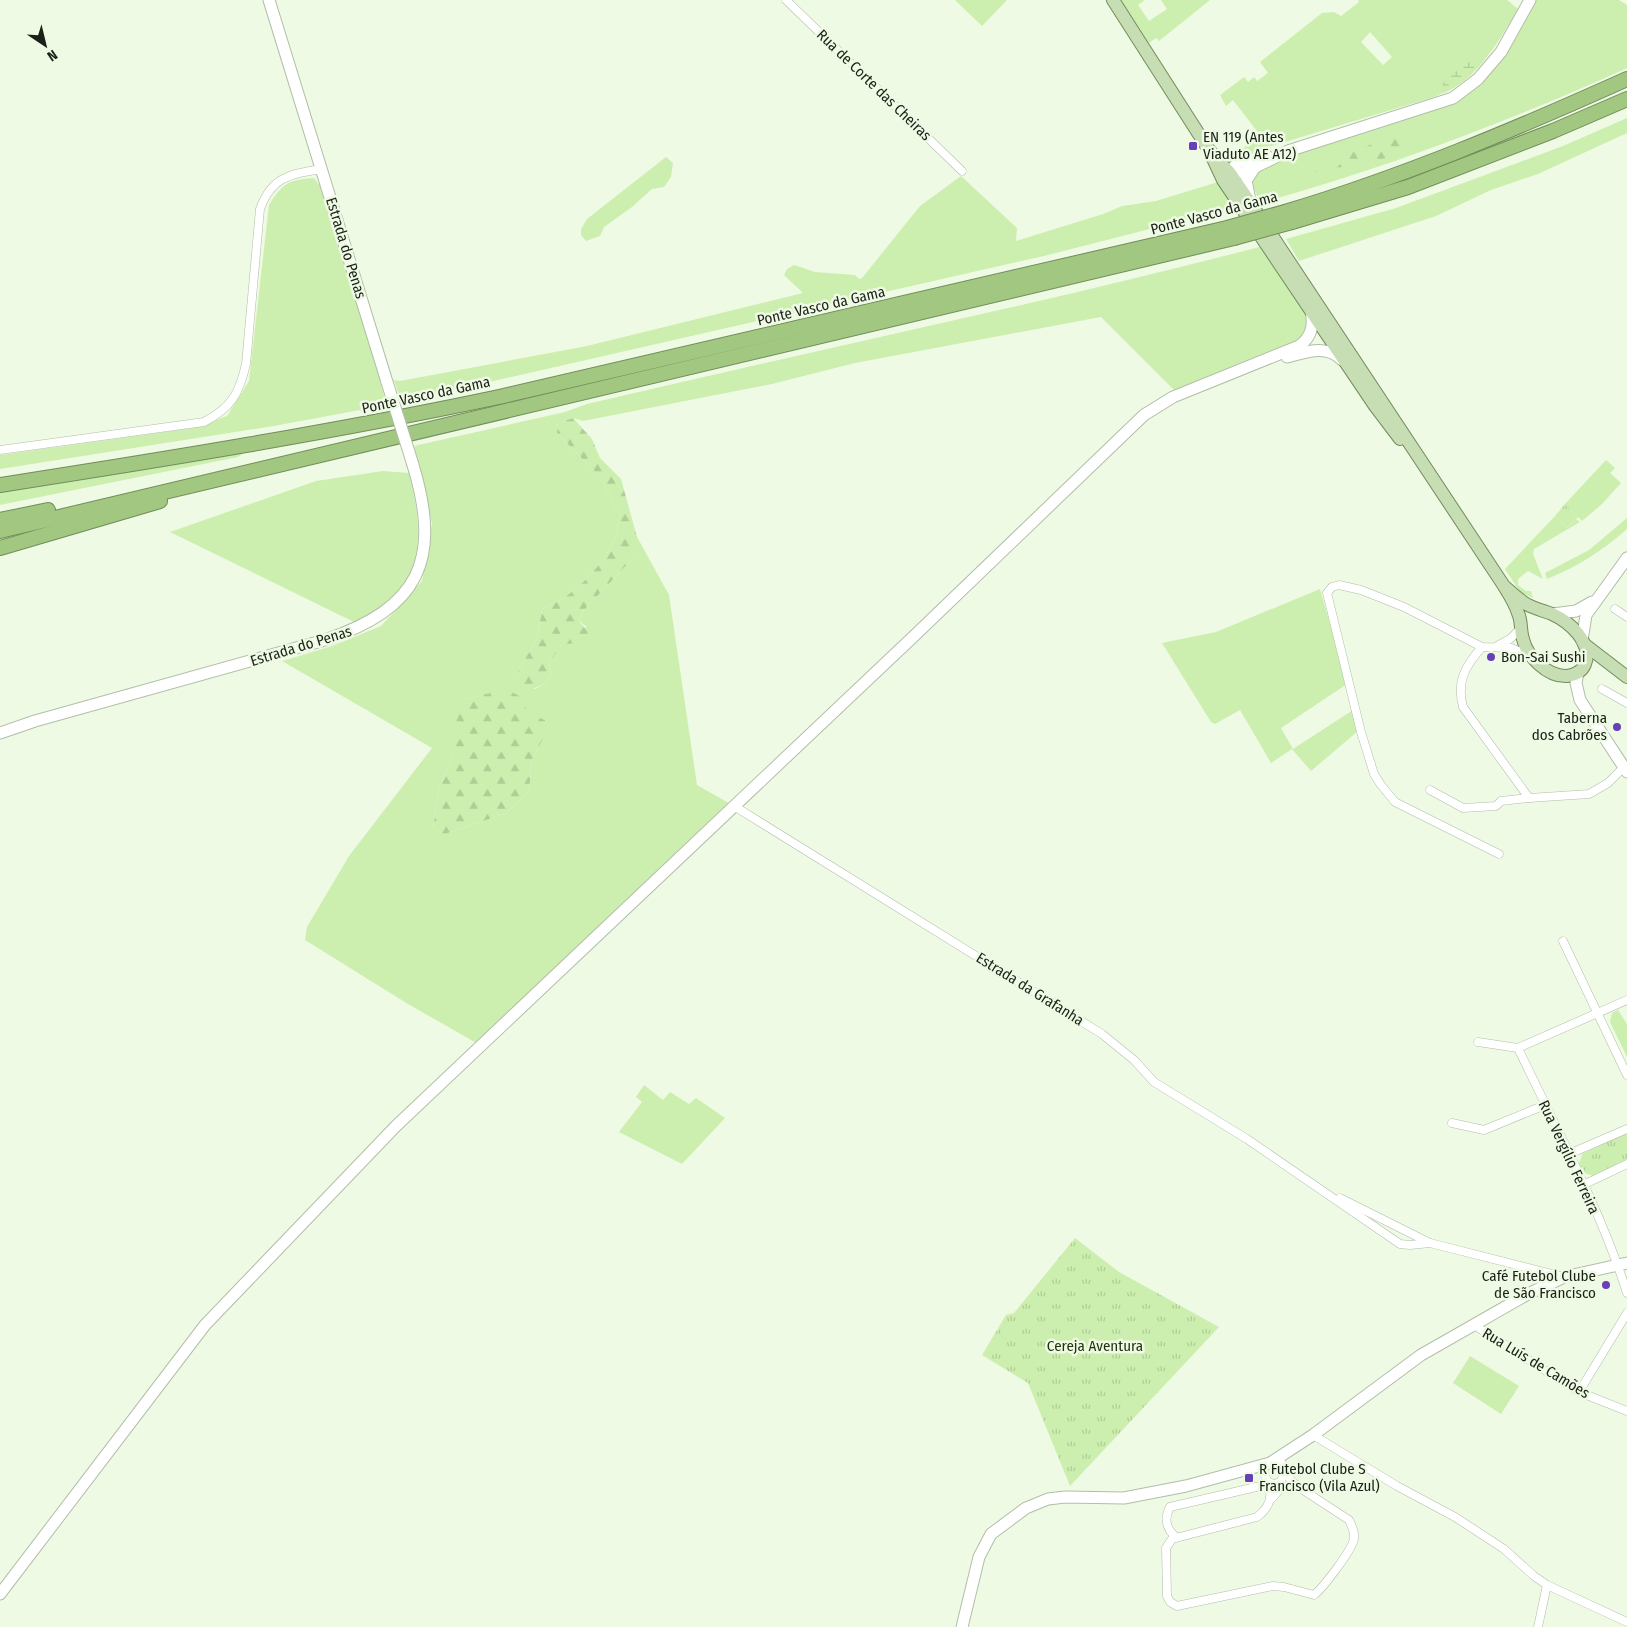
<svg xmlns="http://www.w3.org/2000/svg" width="1627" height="1627" viewBox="0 0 1627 1627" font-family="'Fira Sans Condensed',sans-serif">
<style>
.grass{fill:#ccefaf;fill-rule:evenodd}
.forest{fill:url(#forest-firs)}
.wetland{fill:url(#wetland-marsh)}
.park{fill:url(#park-tufts)}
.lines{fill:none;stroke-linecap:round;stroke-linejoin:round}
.street-casing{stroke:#b2bea8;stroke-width:9}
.secondary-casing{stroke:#b2bea8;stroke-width:13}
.primary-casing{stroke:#728d5c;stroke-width:14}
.highway-casing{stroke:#728d5c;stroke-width:16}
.street{stroke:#fff;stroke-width:8}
.secondary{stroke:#fff;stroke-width:11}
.primary{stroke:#c7ddb3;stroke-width:12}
.highway{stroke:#a1c780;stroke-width:14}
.secondary-bridge-casing{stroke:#b2bea8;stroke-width:13;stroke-linecap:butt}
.highway-bridge-casing{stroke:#728d5c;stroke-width:16;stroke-linecap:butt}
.secondary-bridge{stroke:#fff;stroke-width:11}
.highway-bridge{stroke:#a1c780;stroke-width:14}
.poi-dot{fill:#673fb7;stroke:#eefae4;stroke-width:2}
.labels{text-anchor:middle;stroke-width:5;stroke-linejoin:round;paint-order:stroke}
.street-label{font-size:15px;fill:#1b2018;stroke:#eefae4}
.poi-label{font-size:15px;fill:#1b2018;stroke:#eefae4;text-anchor:start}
.park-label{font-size:15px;fill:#1f300e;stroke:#eefae4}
</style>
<defs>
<pattern id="forest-firs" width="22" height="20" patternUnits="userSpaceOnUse" patternTransform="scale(1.25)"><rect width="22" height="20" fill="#ccefaf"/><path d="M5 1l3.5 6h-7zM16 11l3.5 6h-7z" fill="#afcd96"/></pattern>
<pattern id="wetland-marsh" width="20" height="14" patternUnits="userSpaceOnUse" patternTransform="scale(1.25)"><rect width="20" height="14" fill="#ccefaf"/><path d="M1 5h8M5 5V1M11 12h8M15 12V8" fill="none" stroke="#afcd96"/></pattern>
<pattern id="park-tufts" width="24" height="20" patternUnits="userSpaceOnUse" patternTransform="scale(1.25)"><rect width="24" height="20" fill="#ccefaf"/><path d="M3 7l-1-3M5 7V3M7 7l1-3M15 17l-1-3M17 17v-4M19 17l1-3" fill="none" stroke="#afcd96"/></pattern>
</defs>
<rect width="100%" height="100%" fill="#eefae4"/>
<!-- grass -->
<g class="grass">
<polygon points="955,0 1007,0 982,26"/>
<polygon points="1121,0 1145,0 1138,5 1149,21 1167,9 1161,0 1210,0 1159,41 1156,38 1149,43"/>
<path d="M1358 0H1507L1518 9C1495 48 1477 79 1434 97L1245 154 1240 151 1260 135 1233 100 1226 106 1220 95 1244 77 1248 82 1254 77 1257 81 1268 73 1260 62 1322 13 1334 12 1341 16 1359 2ZM1370 32 1392 57 1383 65 1361 42Z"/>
<path d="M1534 0H1619L1627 5V68C1508 122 1386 168 1260 203L1250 180 1254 173 1269 162 1370 131 1456 101 1483 81Z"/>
<polygon points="1627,118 1627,133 1538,174 1491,190 1436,216 1299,261 1286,239 1396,208 1563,146"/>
<polygon points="666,157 673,163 671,177 664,187 652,189 632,207 604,227 600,236 586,241 581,235 581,229 587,219"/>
<polygon points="961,176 1017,228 1016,241 1103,214 1122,206 1156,201 1218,182 1232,208 1048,255 401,402 394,380 400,381 587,346 803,293 784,275 787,269 794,265 815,272 855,275 859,279 862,278 920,206"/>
<path d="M314 178 326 194 387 382 381 385 387 405 274 426 0 469V455L193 428 227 416 249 381 269 205C283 183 288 180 314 178Z"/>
<path d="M1267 245 1311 311 1308 333 1297 343 1174 390 1101 317 855 363 772 384 583 421 573 418 558 423 557 433 600 477 620 515C618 524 617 536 612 545 598 571 570 599 542 609L537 639 513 679 535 689 544 684 552 674 549 664 561 645 587 627 579 621 584 610 637 554V537L669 595 697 785 734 806 480 1045 408 1004 305 940 307 927 349 856 432 748 282 661 332 646 381 626 422 581 432 524 414 446 565 412 587 404C814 350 1042 304 1267 245ZM484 695 526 713 543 739 532 760 529 791 507 813 445 834 433 829 438 792 452 756 463 700Z"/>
<polygon points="244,453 238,457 0,505 0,488"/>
<polygon points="1606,460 1615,468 1610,473 1621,483 1602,504 1582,521 1565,504"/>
<path d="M383 471 409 473C425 540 426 587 358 624L170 532 316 481Z"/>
<polygon points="1555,516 1567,528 1576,519 1580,522 1534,549 1533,554 1543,579 1528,571 1518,579 1518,585 1526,591 1531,591 1533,598 1520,592 1505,569"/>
<path d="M1627 518V529C1602 551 1577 567 1547 579L1545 573 1589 550Z"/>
<polygon points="1320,589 1347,684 1281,728 1293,749 1353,710 1358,731 1311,771 1292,749 1271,763 1240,710 1215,724 1211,722 1162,643 1216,632"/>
<polygon points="1618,1010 1627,1024 1627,1057 1610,1022 1612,1013"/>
<polygon points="644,1085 663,1100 670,1092 689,1104 696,1098 725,1118 682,1164 619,1132 642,1102 636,1097"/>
<polygon points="1470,1356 1519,1386 1501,1414 1453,1383"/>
</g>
<!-- forest -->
<g class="forest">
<polygon points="1391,137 1399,137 1409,141 1402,150 1383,159 1310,173 1334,164 1354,151"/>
<path d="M573 418 592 439 600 458 621 479 637 537V554L584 610 579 621 590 634 581 642 561 645 549 664 552 674 544 684 526 692 513 679 537 639 542 609C570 599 598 571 612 545 617 536 618 524 620 515L600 477 557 433 558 423Z"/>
<polygon points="506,689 523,698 527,713 545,720 543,739 532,760 529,791 507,813 445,834 433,830 438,792 452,756 453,733 463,700"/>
</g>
<!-- wetland -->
<path class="wetland" d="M1475 60 1483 62C1472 75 1460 86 1444 93L1442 87C1448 69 1458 65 1475 60Z"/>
<!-- park -->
<g class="park">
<polygon points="1565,504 1578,517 1567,528 1555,516"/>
<polygon points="1627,1133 1627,1159 1593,1176 1582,1172 1579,1164 1582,1154"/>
<polygon points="1075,1238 1119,1272 1219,1327 1070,1486 1028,1383 982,1355 1006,1315 1014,1313"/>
</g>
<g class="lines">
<!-- street casing -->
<g class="street-casing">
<g id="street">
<polyline points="786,0 962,171"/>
<path d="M0 450 204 422C232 407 239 394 246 364L260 209C272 176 291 174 322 169"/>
<polyline points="1615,609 1627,617"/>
<polyline points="1497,646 1510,639 1521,628"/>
<path d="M1482 647C1466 665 1456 681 1463 707L1529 798"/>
<polyline points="1602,689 1627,703"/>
<polyline points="1430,790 1463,808 1496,806 1501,801 1529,798 1589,794 1608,783 1624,767"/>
<polyline points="734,806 1102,1034 1134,1060 1154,1082 1247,1139 1400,1244 1410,1245 1430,1243"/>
<polyline points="1499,854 1395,802 1381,785 1374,774 1361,732 1327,593 1332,587 1339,585 1361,590 1404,607 1482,647 1511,648 1531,656"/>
<polyline points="1563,941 1627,1075"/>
<polyline points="1478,1042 1518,1048 1627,1000"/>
<path d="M1518 1048C1556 1128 1600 1208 1627 1293"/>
<polyline points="1452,1123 1484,1130 1545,1105"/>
<polyline points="1569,1154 1627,1129"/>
<polyline points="1583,1185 1627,1164"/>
<polyline points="1340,1198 1430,1243 1564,1277"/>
<polyline points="1474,1325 1579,1392 1627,1411"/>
<polyline points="1579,1392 1627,1313"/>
<polyline points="1313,1435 1397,1486 1455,1517 1504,1549 1534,1576 1547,1585 1627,1622"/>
<path d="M1261 1466C1270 1487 1278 1501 1257 1517L1172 1539 1166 1548 1167 1596 1170 1602 1177 1606 1273 1586 1284 1587 1314 1595C1323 1588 1352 1550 1354 1539 1355 1532 1352 1526 1349 1520L1297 1486 1290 1479 1279 1458"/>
<polyline points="1268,1482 1275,1484 1280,1482 1286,1472"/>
<polyline points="1272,1498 1281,1488 1297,1486"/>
<path d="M1176 1537C1166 1529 1164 1518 1170 1507L1269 1484"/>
<polyline points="1538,1627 1547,1585"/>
</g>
</g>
<!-- secondary casing -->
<g class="secondary-casing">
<g id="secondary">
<polyline points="269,0 387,382"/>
<polyline points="1229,172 1243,173 1288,151 1453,98 1478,79 1501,52 1530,0"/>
<polyline points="1226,174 1239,162 1267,156"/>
<polyline points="1250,200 1246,181 1255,167"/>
<path d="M1287 357C1306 352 1327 344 1342 360"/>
<polyline points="1553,614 1576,611 1592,602"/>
<polyline points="1582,641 1586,615 1627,558"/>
<polyline points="1578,672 1576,683 1580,700 1627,772"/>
<path d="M0 733 35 721 325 640C419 608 442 561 413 465"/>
<path d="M0 1594 205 1325 396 1126 913 637 1144 415 1173 397 1299 346C1312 337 1314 325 1311 311"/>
<polyline points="962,1627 979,1557 991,1534 1026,1508 1048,1499 1065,1497 1124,1498 1186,1486 1270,1463 1313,1435 1421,1355 1528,1294 1564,1277 1627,1263"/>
</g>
</g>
<!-- primary casing -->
<g class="primary-casing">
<g id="primary">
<polyline points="1113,0 1209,150 1223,180 1375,406 1400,439"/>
<path d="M1209 150 1229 172 1251 204 1504 586C1509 594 1515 603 1518 613 1522 621 1520 630 1523 639 1527 656 1547 677 1567 676 1574 675 1582 672 1585 664 1593 643 1570 622 1552 614 1544 611 1536 609 1528 605 1519 600 1512 593 1504 586"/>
<polyline points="1584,644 1627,677"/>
</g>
</g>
<!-- highway casing -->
<g class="highway-casing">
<g id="highway">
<path d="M1285 212C1402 177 1516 129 1627 79"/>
<polyline points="1292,222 1408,187 1553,131 1627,99"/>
<path d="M0 485C167 459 333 432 499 397L1227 228"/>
<polyline points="0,520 48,510"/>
<polyline points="0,531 1234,238"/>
<polyline points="0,548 160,501"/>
</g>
</g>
<!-- street -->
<use href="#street" class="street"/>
<!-- secondary -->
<use href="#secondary" class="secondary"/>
<!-- primary -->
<use href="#primary" class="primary"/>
<!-- highway -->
<use href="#highway" class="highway"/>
<!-- secondary-bridge casing -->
<g class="secondary-bridge-casing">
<polyline id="secondary-bridge" points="387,382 413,465"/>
</g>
<!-- highway-bridge casing -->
<g class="highway-bridge-casing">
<g id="highway-bridge">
<polyline points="1227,228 1285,212"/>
<polyline points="1234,238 1292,222"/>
</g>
</g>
<!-- secondary-bridge -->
<use href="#secondary-bridge" class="secondary-bridge"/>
<!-- highway-bridge -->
<use href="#highway-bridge" class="highway-bridge"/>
</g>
<!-- markers -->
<g class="poi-dot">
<rect x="1188" y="141" width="10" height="10" rx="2.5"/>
<circle cx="1491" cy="657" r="5"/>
<circle cx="1617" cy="727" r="5"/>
<circle cx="1606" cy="1285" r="5"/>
<rect x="1244" y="1473" width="10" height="10" rx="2.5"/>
</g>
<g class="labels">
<!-- street labels -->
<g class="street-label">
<text transform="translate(874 85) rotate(44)" y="5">Rua de Corte das Cheiras</text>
<text transform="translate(1214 213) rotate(-15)" y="5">Ponte Vasco da Gama</text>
<text transform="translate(346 248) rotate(73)" y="5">Estrada do Penas</text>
<text transform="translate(821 306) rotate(-13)" y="5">Ponte Vasco da Gama</text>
<text transform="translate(426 395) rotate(-12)" y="5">Ponte Vasco da Gama</text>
<text transform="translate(301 646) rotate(-17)" y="5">Estrada do Penas</text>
<text transform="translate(1030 989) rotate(32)" y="5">Estrada da Grafanha</text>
<text transform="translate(1569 1157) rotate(65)" y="5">Rua Vergílio Ferreira</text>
<text transform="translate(1536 1363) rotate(31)" y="5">Rua Luís de Camões</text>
</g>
<!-- poi labels -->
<g class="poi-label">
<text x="1203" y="142">EN 119 (Antes<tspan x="1203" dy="17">Viaduto AE A12)</tspan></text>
<text x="1501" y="662">Bon-Sai Sushi</text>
<text x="1607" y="723" text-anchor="end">Taberna<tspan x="1607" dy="17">dos Cabrões</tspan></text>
<text x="1596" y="1281" text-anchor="end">Café Futebol Clube<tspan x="1596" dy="17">de São Francisco</tspan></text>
<text x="1259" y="1474">R Futebol Clube S<tspan x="1259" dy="17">Francisco (Vila Azul)</tspan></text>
</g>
<!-- park labels -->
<g class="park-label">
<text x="1095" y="1351">Cereja Aventura</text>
</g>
</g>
<!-- north arrow -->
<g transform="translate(45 45) rotate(145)" stroke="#eefae4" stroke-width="4" paint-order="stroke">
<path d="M0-4L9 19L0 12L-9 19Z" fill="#1b2018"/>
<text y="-8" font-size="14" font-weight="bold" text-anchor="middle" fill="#1b2018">N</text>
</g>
</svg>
